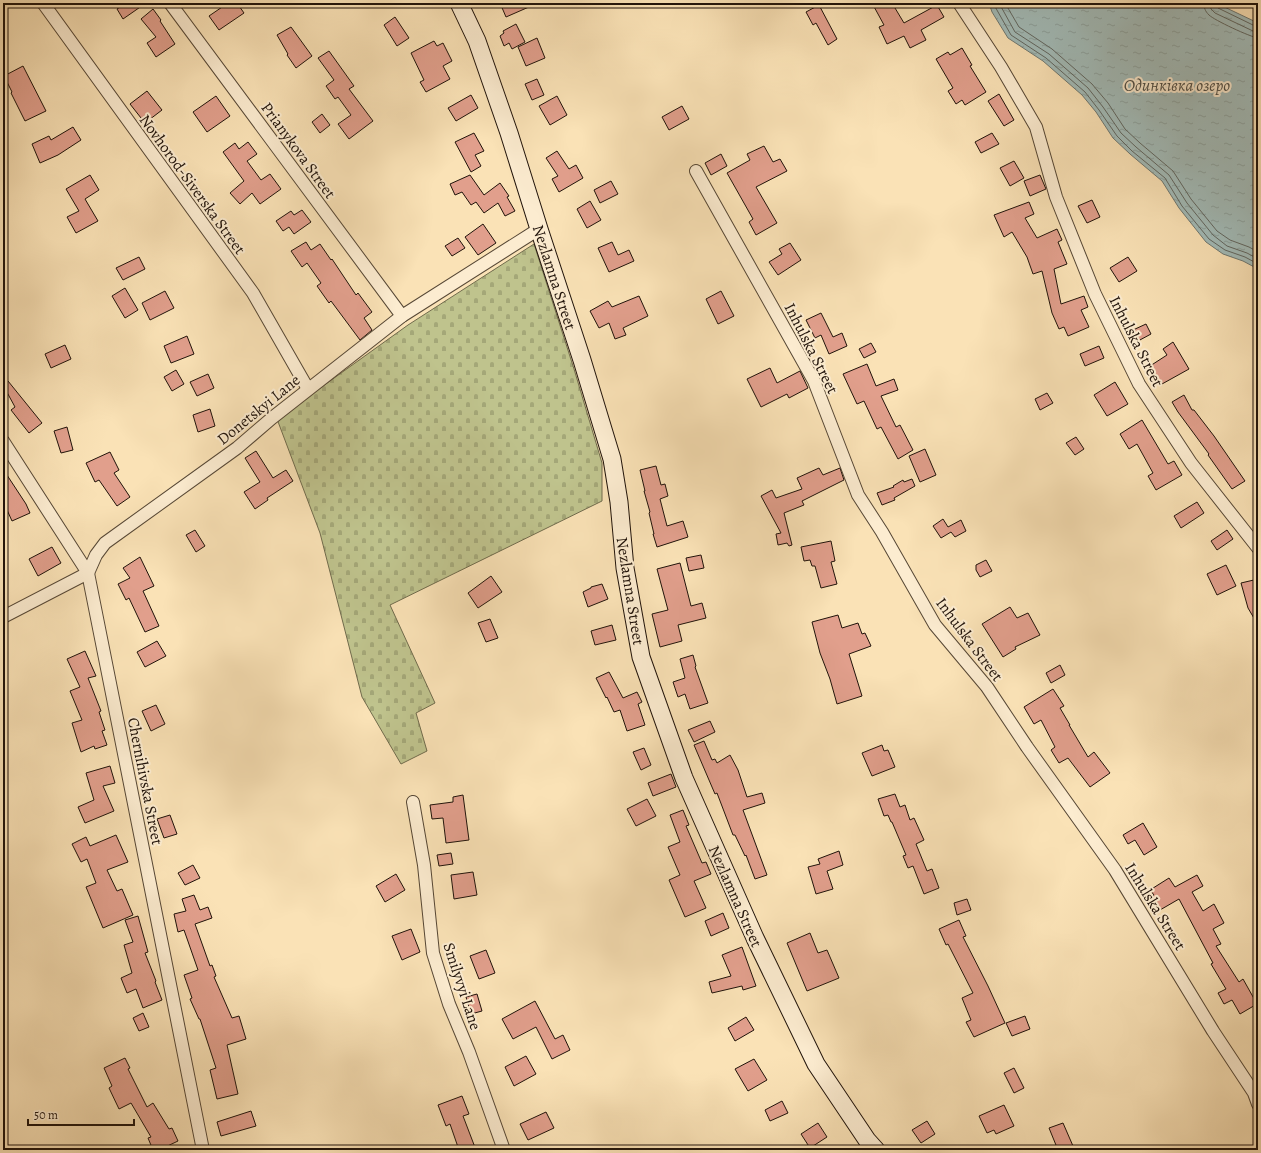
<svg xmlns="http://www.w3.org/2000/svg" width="1261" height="1153" viewBox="0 0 1261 1153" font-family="Alegreya,serif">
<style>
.cemetery{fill:url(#cemetery-stones);stroke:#706b4c}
.water{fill:url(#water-ripples);stroke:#6e7872}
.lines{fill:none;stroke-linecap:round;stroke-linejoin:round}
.shore{stroke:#616761;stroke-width:1}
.building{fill:#e19f8c;stroke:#20130a}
.street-casing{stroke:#564735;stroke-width:14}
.secondary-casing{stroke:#20130a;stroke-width:19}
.street{stroke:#fcecd0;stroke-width:12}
.secondary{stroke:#fcecd0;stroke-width:17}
.labels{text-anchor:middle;stroke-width:4;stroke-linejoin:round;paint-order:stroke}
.street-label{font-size:16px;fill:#20130a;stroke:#fcecd0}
.water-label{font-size:17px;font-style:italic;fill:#4e4e47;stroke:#fcecd0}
</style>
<defs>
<pattern id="cemetery-stones" width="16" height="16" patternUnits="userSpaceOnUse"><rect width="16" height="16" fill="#bfc38d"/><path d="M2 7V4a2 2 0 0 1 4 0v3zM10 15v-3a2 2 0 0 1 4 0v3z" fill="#a4a778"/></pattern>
<pattern id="water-ripples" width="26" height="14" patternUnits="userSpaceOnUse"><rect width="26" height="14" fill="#a2bbb8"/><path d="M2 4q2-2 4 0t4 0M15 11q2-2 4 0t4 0" fill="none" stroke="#8ba09d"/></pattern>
</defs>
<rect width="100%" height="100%" fill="#fae2b6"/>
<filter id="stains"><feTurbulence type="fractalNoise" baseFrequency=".005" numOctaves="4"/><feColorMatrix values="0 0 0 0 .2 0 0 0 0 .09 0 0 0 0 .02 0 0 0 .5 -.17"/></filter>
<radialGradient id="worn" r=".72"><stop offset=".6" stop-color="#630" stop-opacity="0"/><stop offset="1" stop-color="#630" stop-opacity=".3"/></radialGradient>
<!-- cemetery -->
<polygon class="cemetery" points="534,244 574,369 602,463 602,501 390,605 435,703 416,713 427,751 401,764 362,697 320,533 277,419 408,325"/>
<!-- water -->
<polygon class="water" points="989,3 1216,3 1258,23 1258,269 1243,261 1223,254 1206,242 1179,208 1162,181 1130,154 1113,138 1096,112 1082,95 1043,61 1008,38 992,12"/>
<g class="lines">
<!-- shore -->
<g class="shore">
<polyline points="993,3 1011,35 1046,58 1085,92 1099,110 1117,136 1132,151 1165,178 1182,206 1209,239 1225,250 1245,257 1258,264"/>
<polyline points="999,3 1015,32 1049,54 1088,88 1103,107 1121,133 1136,147 1169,175 1187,203 1213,235 1227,246 1247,253 1258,259"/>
<polyline points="1005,3 1019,27 1052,49 1092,84 1108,103 1125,129 1140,143 1173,171 1191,199 1217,231 1230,240 1249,247 1258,252"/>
<path d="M1204 3C1204 8 1205 11 1209 15 1214 20 1250 37 1258 38"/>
<polyline points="1210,3 1211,9 1215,13 1253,31 1258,32"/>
<polyline points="1215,3 1216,6 1218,8 1255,26 1258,27"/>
</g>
</g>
<!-- building -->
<g class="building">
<polygon points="126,3 146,3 123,19 117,9"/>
<polygon points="228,3 237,3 244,13 219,30 209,16"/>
<polygon points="500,3 538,3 506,17"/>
<polygon points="872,3 892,3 904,23 937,5 944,17 921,30 926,40 910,48 904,36 887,44 879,27 884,25"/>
<polygon points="819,5 837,39 828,45 816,23 813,25 806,12"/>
<polygon points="153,9 161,20 160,21 175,44 156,57 147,43 156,37 141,19"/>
<polygon points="395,17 409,38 397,46 384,25"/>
<polygon points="516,24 525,42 512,49 509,43 504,46 500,36 504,33 503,31"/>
<polygon points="291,27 312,56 296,68 287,55 288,54 277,35"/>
<polygon points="537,38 545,58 526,66 518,47"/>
<polygon points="434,41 437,46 443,43 452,61 443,66 450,79 426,92 420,82 424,80 411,53"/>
<polygon points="962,48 972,65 970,66 986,92 965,105 962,100 956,104 948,91 953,88 936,59 948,52 950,55"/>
<polygon points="329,51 354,86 349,89 373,121 349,139 338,124 351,115 338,97 335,99 326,86 334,80 318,58"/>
<polygon points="23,66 46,111 25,121 11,93 12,92 4,76"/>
<polygon points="537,79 544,95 532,100 525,84"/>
<polygon points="147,91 162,110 145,123 130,104"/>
<polygon points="999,94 1014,120 1004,126 988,101"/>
<polygon points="471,95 478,108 456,121 448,108"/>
<polygon points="216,96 230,116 207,132 193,112"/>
<polygon points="557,96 567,115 550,125 539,106"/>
<polygon points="682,106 689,119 669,130 662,117"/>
<polygon points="322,114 330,125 320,133 312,122"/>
<polygon points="73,127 81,140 58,155 40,163 32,144 49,136 51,140"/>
<polygon points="474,133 484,151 475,155 481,166 471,172 455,142"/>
<polygon points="992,133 999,144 981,153 975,142"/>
<polygon points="248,142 257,154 247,161 261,180 270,174 281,189 260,204 252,193 240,204 230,193 244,181 223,152 235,143 239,149"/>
<polygon points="764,146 773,162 780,159 787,171 756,187 777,223 756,235 749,222 753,219 727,173 750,160 747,154"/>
<polygon points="557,151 569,169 576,165 583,178 559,192 552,179 558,176 546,158"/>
<polygon points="721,154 727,166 711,175 705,163"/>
<polygon points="1014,161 1024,178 1010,186 1000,168"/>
<polygon points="90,175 99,190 85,199 98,221 76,233 67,217 79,211 66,189"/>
<polygon points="470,175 484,195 500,183 509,196 507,197 515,211 505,216 498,203 484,213 476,202 471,205 462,192 455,195 450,184"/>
<polygon points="1040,175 1046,189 1030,196 1024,181"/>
<polygon points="611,181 618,194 600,203 594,190"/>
<polygon points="1092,200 1100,217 1087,223 1078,206"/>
<polygon points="590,201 601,220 587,228 577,209"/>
<polygon points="1029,202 1034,214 1025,218 1037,238 1057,229 1062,240 1058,242 1067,264 1054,269 1061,304 1084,296 1088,307 1081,310 1089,327 1068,336 1064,327 1059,329 1052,313 1042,271 1033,274 1027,257 1012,232 1004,237 994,215"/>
<polygon points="302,210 311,222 294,234 289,227 283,231 276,221 291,211 294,215"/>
<polygon points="483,224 496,243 478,255 465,237"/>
<polygon points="458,238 465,248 452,256 445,246"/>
<polygon points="306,242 311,250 320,244 331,260 332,259 356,295 358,293 372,312 364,318 372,330 360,340 331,301 329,303 317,286 321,283 307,263 302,267 291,251"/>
<polygon points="612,242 618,255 629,250 634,261 609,272 598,248"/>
<polygon points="790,243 801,260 778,275 769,262 782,254 779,249"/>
<polygon points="139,257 145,269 123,280 116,268"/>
<polygon points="1128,257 1137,271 1119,282 1110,268"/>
<polygon points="125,288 138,310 125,318 112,296"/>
<polygon points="165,291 174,308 150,320 142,303"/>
<polygon points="721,291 734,316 718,324 706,299"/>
<polygon points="639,296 648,316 623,328 626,335 615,339 609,323 599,328 590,311 608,301 612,307"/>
<polygon points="821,313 833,337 842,333 847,346 829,354 821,335 815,338 806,320"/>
<polygon points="1146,324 1151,334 1138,341 1133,330"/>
<polygon points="187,336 194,354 171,363 164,346"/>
<polygon points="1173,342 1189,369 1162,384 1150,366 1167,355 1163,349"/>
<polygon points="871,343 876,352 864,358 859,349"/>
<polygon points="65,345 71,359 51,368 45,354"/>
<polygon points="1099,346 1104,358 1085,366 1080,354"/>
<polygon points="867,364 876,386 894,379 898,390 881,396 896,427 900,425 913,450 898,459 881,427 877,429 864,401 857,404 843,374"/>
<polygon points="770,368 777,383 800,371 808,388 789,398 787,394 761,407 747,379"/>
<polygon points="176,370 184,384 172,391 164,377"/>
<polygon points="208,374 214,388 197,396 190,382"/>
<polygon points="8,381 42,423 29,433 11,410 15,407 3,385 3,384"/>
<polygon points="1115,382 1128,404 1107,416 1094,395"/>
<polygon points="1047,393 1053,403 1040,410 1035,399"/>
<polygon points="1184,395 1192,410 1194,410 1214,436 1245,481 1232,489 1208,455 1209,454 1178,412 1172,402"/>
<polygon points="210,409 215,426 198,432 193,415"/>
<polygon points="1142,420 1168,464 1174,461 1182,475 1156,490 1148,476 1153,473 1137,444 1129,449 1120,434"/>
<polygon points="67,427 73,450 61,453 54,431"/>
<polygon points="1076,437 1084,449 1075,455 1066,443"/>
<polygon points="925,449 936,475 920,482 909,456"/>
<polygon points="256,451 273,478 286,470 293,481 267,498 268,500 255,509 244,492 260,482 245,458"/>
<polygon points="110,452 119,470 114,473 130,497 117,506 99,480 95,482 86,463"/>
<polygon points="656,466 661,485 665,484 668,496 660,499 667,526 683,521 688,537 657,547 653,534 654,534 649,513 650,512 644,491 645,491 640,470"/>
<polygon points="819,468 823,475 840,468 844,480 802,501 804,505 784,513 792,545 789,546 787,543 778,545 776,534 781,533 761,496 772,490 776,498 802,489 797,478"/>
<polygon points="3,469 26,504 30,513 12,521 3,501"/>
<polygon points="912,479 915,486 894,498 895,500 882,505 877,493 894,487 893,486 903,480 904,482"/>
<polygon points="1197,502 1204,513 1181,528 1174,516"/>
<polygon points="943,519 948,527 961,520 966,531 955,537 951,532 941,538 933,526"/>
<polygon points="195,530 205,546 196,552 186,535"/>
<polygon points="1227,530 1233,539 1217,550 1211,541"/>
<polygon points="831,541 835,561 831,562 837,584 821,588 815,566 812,566 810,560 804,561 801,547"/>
<polygon points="52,547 61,563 38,576 29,559"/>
<polygon points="701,555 704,568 689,571 686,558"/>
<polygon points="140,557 154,586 143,591 159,626 145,632 129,598 126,600 118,584 130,578 123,568"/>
<polygon points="986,560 992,571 980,577 976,570 976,565"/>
<polygon points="680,563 691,606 702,603 706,618 678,625 682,641 660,647 652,614 668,610 657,569"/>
<polygon points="1226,565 1236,586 1217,595 1207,574"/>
<polygon points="491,576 502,592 478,608 468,593"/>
<polygon points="1258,579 1258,625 1248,608 1241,583"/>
<polygon points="602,584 608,599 588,607 583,592 591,588 591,587"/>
<polygon points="1010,607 1017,618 1028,613 1040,635 1015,647 1016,649 1003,657 982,624"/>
<polygon points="838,615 842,628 858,623 862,634 865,633 871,646 849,654 862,696 837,704 830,679 820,653 812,622"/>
<polygon points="490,619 498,638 486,642 478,623"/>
<polygon points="612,625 616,640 595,645 591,631"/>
<polygon points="157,641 166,656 145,667 137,652"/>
<polygon points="85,651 96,676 88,678 101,711 99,712 105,730 102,731 107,745 95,749 94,746 81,752 72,723 82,720 70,691 80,687 67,659"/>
<polygon points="693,655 696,666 695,667 708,703 690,709 685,694 678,697 673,682 685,678 680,659"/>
<polygon points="1060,665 1065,675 1051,683 1046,673"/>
<polygon points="609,672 623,698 637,692 642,702 638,704 645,725 627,731 620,710 614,712 607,697 606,698 596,678"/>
<polygon points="1053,689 1064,706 1060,708 1070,725 1069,725 1088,757 1094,752 1110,773 1090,787 1068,758 1059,763 1051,750 1055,747 1041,720 1034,724 1024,707"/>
<polygon points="156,705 165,724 151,731 142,711"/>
<polygon points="710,721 715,732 694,742 688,730"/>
<polygon points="704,741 712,760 715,759 717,763 730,755 738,770 747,797 762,793 765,803 743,810 767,875 755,879 746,855 745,856 735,835 733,835 717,793 715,794 694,745"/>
<polygon points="882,745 884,751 888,750 895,767 872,776 862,753"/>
<polygon points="644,748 651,765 641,770 633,752"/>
<polygon points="110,766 115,783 103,786 114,811 85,823 78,807 94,800 86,773"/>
<polygon points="671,774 676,787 653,796 648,783"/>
<polygon points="895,794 900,807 905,805 910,820 914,818 924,840 916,844 927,871 932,869 939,888 924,894 913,866 908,868 903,856 906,855 892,822 891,822 888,815 884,816 878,799"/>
<polygon points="463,795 469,840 446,843 443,818 432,819 430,805 453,802 453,797"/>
<polygon points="647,799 656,816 636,826 627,809"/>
<polygon points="683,810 689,825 686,826 702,863 706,862 711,874 694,881 706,908 685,917 669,880 680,875 668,847 680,842 670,815"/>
<polygon points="170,815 177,834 164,838 157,819"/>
<polygon points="1143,823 1157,847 1144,855 1135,840 1128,844 1123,835"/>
<polygon points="116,835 128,862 107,870 117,891 122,889 133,915 103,928 86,887 96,883 87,859 81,862 72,844 86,837 90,846"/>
<polygon points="839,851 843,865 827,871 833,889 816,894 808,867 820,864 818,859"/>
<polygon points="451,853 453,864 439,866 437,855"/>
<polygon points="193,865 200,878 185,885 178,873"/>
<polygon points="473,872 477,895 454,899 451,875"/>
<polygon points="396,874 405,890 385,902 376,886"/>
<polygon points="1197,875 1203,886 1192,892 1203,911 1214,904 1224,923 1213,929 1221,944 1216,946 1239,982 1243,979 1257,1004 1240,1014 1232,1000 1224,1004 1218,993 1226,989 1211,964 1213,963 1179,899 1160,910 1152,897 1154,895 1150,890 1169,878 1175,887"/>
<polygon points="194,895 200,910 208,907 212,918 195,924 210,966 212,965 216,976 214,977 232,1018 239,1016 246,1039 227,1045 238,1094 217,1099 210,1070 216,1068 200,1019 199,1019 190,999 192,998 184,975 198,970 184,930 178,932 174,914 186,911 182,899"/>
<polygon points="967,899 971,910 957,915 954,903"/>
<polygon points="723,913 729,928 711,936 705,921"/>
<polygon points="138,916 148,952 145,953 156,981 155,982 162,1000 143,1008 136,989 127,993 121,978 132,973 124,945 133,942 125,920"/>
<polygon points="959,920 966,936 963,937 988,986 1005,1023 974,1037 966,1022 971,1020 962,998 973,993 948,944 946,945 939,929"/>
<polygon points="411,929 420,952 402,960 392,936"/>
<polygon points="810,933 818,953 827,950 839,978 807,991 787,943"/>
<polygon points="742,947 756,986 743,990 742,986 712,993 709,982 731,976 722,955"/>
<polygon points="486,950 495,973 479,979 470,956"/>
<polygon points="477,994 482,1011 471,1014 466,997"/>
<polygon points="535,1001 555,1039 563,1035 570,1050 552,1059 536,1027 513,1039 502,1019"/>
<polygon points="143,1013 149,1027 139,1031 133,1018"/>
<polygon points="1025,1016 1030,1029 1012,1036 1006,1023"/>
<polygon points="746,1017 754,1030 735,1041 728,1028"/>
<polygon points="526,1056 536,1074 514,1086 505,1067"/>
<polygon points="125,1058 130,1068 128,1069 147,1107 153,1103 169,1129 172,1128 178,1141 159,1150 153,1150 148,1138 151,1137 131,1103 119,1109 109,1088 112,1086 104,1068"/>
<polygon points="754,1059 767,1080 748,1091 735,1069"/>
<polygon points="1014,1068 1024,1088 1014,1093 1004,1073"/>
<polygon points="462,1096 469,1114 463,1116 476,1150 459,1150 450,1124 446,1126 438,1105"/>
<polygon points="782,1101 788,1113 770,1121 765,1110"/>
<polygon points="1004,1105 1014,1126 996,1134 994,1130 987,1133 979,1116"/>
<polygon points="251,1111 256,1126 221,1136 217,1122"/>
<polygon points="546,1112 554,1128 528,1140 520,1124"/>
<polygon points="927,1121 935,1134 921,1143 912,1130"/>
<polygon points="818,1123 827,1137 810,1148 801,1134"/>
<polygon points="1063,1123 1073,1146 1064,1150 1058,1150 1049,1128"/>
</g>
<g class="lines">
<!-- street casing -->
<g class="street-casing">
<g id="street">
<polyline points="43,3 253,293 308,389"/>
<polyline points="170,3 402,316"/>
<polyline points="959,3 1001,67 1036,127 1056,197 1095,294 1139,384 1191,463 1258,548"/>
<polyline points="696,171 814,381 858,495 882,532 935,625 987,687 1027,747 1115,870 1213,1031 1254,1093 1258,1104"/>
<polyline points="3,441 88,573 203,1150"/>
<polyline points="3,617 88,573 96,555 105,543 237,448 272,418 402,316 539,229"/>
<polyline points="413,802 424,865 433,953 449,1004 469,1052 504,1150"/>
</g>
</g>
<!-- secondary casing -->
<g class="secondary-casing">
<polyline id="secondary" points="459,3 477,41 509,133 539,229 582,360 612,459 619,502 625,568 641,657 684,778 755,938 816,1064 867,1140 876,1150"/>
</g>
<!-- street -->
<use href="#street" class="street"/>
<!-- secondary -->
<use href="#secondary" class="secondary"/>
</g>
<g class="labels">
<!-- street labels -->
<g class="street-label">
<text transform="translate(299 150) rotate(54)" y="6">Prianykova Street</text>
<text transform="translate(193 184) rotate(54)" y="6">Novhorod-Siverska Street</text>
<text transform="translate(555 277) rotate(72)" y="6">Nezlamna Street</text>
<text transform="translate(1137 341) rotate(63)" y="6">Inhulska Street</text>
<text transform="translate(812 348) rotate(63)" y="6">Inhulska Street</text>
<text transform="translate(258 409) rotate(-39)" y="6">Donetskyi Lane</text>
<text transform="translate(631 591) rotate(81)" y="6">Nezlamna Street</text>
<text transform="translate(970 639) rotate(53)" y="6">Inhulska Street</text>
<text transform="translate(146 781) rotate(79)" y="6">Chernihivska Street</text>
<text transform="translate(736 896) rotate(66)" y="6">Nezlamna Street</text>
<text transform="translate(1156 906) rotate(58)" y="6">Inhulska Street</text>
<text transform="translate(463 986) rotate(72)" y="6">Smilyvyi Lane</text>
</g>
<!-- water labels -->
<g class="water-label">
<text x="1177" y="91">Одинківка озеро</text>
</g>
</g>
<!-- margin -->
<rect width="1261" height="1153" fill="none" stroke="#fae2b6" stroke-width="16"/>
<rect x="4" y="4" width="1253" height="1145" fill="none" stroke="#20130a" stroke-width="2"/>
<rect x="8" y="8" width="1245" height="1137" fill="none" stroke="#20130a"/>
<!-- scale -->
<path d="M28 1119v6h106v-6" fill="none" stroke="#20130a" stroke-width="2"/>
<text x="34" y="1119" font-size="12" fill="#20130a" stroke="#fcecd0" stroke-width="3" paint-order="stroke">50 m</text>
<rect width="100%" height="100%" filter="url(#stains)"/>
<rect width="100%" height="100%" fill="url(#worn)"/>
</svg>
